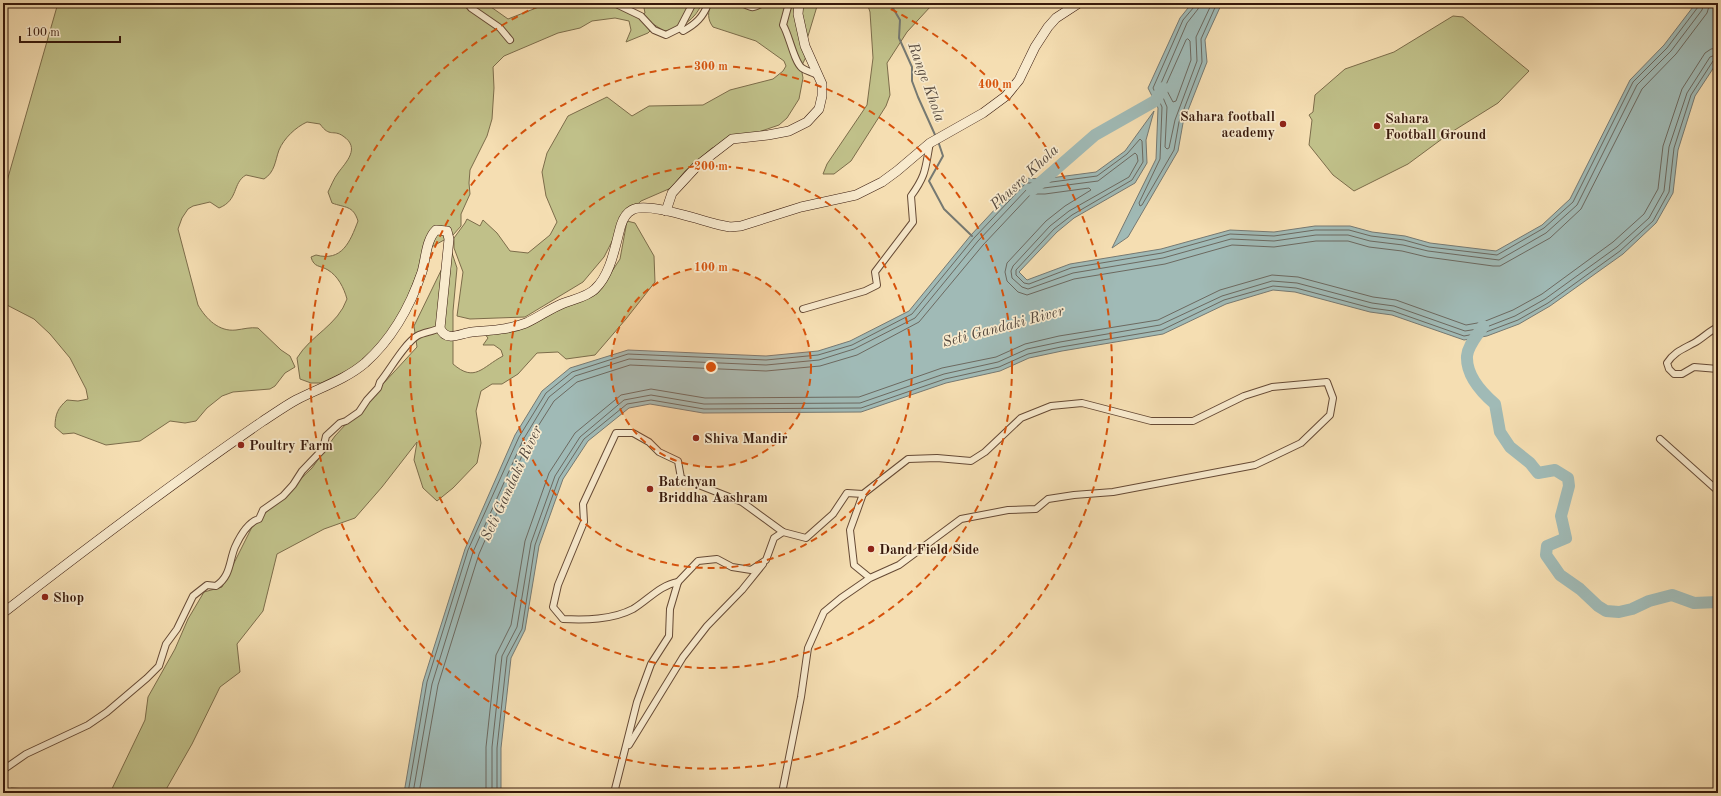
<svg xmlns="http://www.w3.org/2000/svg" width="1721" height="796" viewBox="0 0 1721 796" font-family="'Old Standard TT',serif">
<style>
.green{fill:#c0c089;stroke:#7c6c4a}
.water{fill:#a0bab6;stroke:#767972}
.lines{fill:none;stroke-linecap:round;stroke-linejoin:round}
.shore{stroke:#6c6960;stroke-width:1}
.stream{stroke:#767972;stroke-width:2}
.river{stroke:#a0bab6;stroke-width:12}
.minor-casing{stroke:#664a35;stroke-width:8}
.secondary-casing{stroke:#37180b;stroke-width:10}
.minor{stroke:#f8eacd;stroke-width:6}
.secondary{stroke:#f8eacd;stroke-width:9}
.ring{fill:none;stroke:#d6520c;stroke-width:2;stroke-dasharray:7 5}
.poi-dot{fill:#8f2418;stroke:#f8eacd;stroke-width:1.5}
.labels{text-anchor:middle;stroke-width:3.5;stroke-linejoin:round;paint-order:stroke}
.poi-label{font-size:14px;font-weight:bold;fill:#37180b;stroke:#f8eacd;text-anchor:start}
.water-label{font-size:15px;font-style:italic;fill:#56493e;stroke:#f8eacd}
.centre{fill:#d6520c;stroke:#f8eacd;stroke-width:2}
.ring-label{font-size:12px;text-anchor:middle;font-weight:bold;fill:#d6520c;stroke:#f8eacd;stroke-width:3.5;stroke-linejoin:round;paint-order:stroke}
</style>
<rect width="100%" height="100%" fill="#f5deb2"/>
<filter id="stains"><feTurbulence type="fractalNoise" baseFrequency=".005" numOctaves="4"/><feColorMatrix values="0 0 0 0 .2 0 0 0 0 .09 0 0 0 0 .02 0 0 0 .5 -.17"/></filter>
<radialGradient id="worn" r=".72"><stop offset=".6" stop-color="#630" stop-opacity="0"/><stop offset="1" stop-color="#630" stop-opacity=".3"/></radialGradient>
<!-- green -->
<g class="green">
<path d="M58 3H494L491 7 508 19 549 3H611L640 18 651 30 648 33 626 42 631 30 629 21 615 18 592 21 580 28 558 33 504 56 493 67 494 88 492 119 487 136 470 170 469 183 470 194 461 214V226L453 235 426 250 403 309 391 329 373 351 355 367 321 383H311L300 379 297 358C311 335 338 325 347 299 344 288 338 276 328 270 320 265 314 268 311 257L316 255C342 262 350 242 358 221 353 205 345 208 332 203L328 192C331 186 334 178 338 173 346 162 361 148 343 136 333 129 330 138 320 124L307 122C296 127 284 138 279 150 275 161 275 172 264 179L246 175C232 183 239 200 219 208L210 202 193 206 188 209 182 218 178 229 198 305C206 319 219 332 236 330 244 329 250 327 258 328L281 350 290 356 295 367 285 373 275 386 270 389 233 392 222 396 207 408 196 421 185 423 170 421 140 441 106 445 74 433 63 434 55 427C55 414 58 408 67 400L78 401 88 399 86 389 70 358 50 334 34 319 3 303V195Z"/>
<path d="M643 3H702C696 19 681 29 664 31L650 22 642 15 645 13Z"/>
<path d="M711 3H818L805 46 806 57 801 67 803 78 799 99 787 118 779 125 712 148 685 171 671 188 641 201 625 216 604 257 583 282 525 317 470 319 457 316 463 272 454 248V238L465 223 467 219 480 226 483 220 497 233 510 251 528 253 550 235 557 222 546 196 542 172 547 153 568 116 607 97 632 116 649 106 703 105 730 90 773 79 783 71 786 66 784 61 756 41 713 27C707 19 708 12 711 3Z"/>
<polygon points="867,3 956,3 931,6 907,32 887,63 890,95 886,106 851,161 834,174 823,174 827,164 867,105 873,58 870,12"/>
<polygon points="1453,16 1463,17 1529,71 1498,103 1450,133 1408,164 1354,191 1333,175 1309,145 1312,120 1309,115 1313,112 1315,95 1345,69 1394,52"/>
<path d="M627 221 635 223 654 256 655 282 626 319 595 355 566 359 558 352 537 353 518 374 502 384H492L481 391 476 411 481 443 477 463 453 488 437 501 423 488 414 460 417 442 382 487 355 518 324 529 277 554 263 611 237 644 240 672 220 687 192 744 164 793H110L145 720 148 697 175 649 188 619 204 592 222 587 253 525 312 468 335 436 417 347 414 326 451 250 457 268 453 311V364C475 383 482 367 503 356L501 350 494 345H483L488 338 483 332 521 328 543 313 597 294 620 259Z"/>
<polygon points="11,788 69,791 73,793 3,793"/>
</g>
<!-- water -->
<g class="water">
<polygon points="1192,3 1222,3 1205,40 1207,62 1183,123 1178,151 1128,237 1112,248 1156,159 1158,108 1148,88 1180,18"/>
<polygon points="1696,3 1718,3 1718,61 1695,96 1678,150 1673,193 1656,223 1623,254 1550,306 1519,324 1487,336 1464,340 1392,315 1370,312 1295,292 1273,290 1226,304 1163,334 1062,351 1029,358 1000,371 946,383 861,412 703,413 650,404 629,408 588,441 563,479 539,546 525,630 511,658 501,748 501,793 404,793 423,682 465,549 515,435 542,391 570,368 628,350 766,356 818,351 850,341 909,311 971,235 1024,178 1043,179 1096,172 1125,151 1154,111 1146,140 1147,163 1135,183 1074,218 1057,232 1019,272 1027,280 1070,264 1161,249 1230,230 1274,232 1315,226 1350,226 1372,232 1405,236 1430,243 1496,251 1542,225 1570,199 1630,80 1664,45"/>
</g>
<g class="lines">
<!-- shore -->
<g class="shore">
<polyline points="1195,3 1194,7 1183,20 1153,88 1162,107 1160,159 1139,203 1140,206 1142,205 1174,150 1179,122 1202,62 1201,39 1217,3"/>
<polyline points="1200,3 1198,9 1187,23 1159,88 1167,107 1165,147 1167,149 1169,148 1175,120 1197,61 1196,37 1212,3"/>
<polygon points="1188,39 1190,41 1191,60 1176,101 1173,102 1165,87 1186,40"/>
<polyline points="408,793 427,682 468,550 519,437 546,393 572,372 628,354 766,360 818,355 852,345 912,314 974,238 1026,183 1044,183 1097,176 1127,154 1140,139 1142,141 1143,162 1132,180 1072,215 1054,229 1016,270 1016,275 1024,283 1029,284 1071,268 1162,253 1230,234 1274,236 1315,230 1349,230 1371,236 1404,240 1429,247 1497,255 1544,228 1573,202 1633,82 1667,48 1698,7 1699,3"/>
<polyline points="413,793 432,684 473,552 523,440 549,397 575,376 629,359 766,365 819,360 854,349 915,318 978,241 1028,188 1044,188 1098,181 1135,153 1137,155 1138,161 1129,177 1069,211 1050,226 1013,266 1011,271 1012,278 1022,287 1028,289 1073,273 1163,258 1231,239 1274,241 1316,235 1348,235 1370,241 1403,245 1428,251 1499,260 1546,233 1577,205 1637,85 1671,51 1702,10 1704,3"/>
<polyline points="419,793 438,685 479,554 528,442 554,401 577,382 630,365 766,371 820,366 857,355 919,322 983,245 1031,194 1045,194 1089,188 1091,190 1065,206 1046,221 1007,263 1005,272 1007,281 1018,292 1027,295 1074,279 1165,264 1232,245 1274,247 1316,241 1348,241 1369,247 1402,251 1427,257 1493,266 1500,266 1550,238 1581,209 1642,89 1676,54 1707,13 1710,3"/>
<polyline points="486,793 486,747 496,655 511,625 525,541 549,473 575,433 621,395 651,389 705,398 859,397 942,368 996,357 1025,344 1059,336 1158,320 1220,290 1272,275 1298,277 1373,297 1396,300 1466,325 1483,322 1513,310 1542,294 1613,242 1644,214 1658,189 1663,146 1682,89 1705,53 1711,49 1718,48"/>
<polyline points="492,793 492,747 502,656 517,627 531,543 555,476 580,437 624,400 651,395 704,404 860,403 944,374 998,362 1027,349 1060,342 1160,325 1222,296 1272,281 1297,283 1372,303 1394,306 1465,331 1484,328 1515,316 1545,299 1617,247 1649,218 1664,191 1669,147 1687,93 1710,57 1718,54"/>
<polyline points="497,793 497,748 507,657 522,629 535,545 559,478 584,439 627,404 651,400 704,409 861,408 945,379 999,367 1028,354 1061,347 1162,330 1224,300 1273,286 1296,288 1371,308 1393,311 1464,336 1486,332 1518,320 1548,303 1620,251 1653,221 1669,192 1674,148 1691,95 1713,61 1718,59"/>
</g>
<!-- stream -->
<g class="stream">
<polyline points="890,3 900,20 899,38 912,67 912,81 918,97 936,137"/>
<polyline points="938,141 943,156 929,181 944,209 972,236"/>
</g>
<!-- river -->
<g class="river">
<polyline points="1032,190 1095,135 1155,101 1163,88"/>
<path d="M1483 326C1478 335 1468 345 1467 356 1466 376 1481 392 1495 404L1500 432 1510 447 1530 463 1538 473 1555 470 1568 478 1569 486 1561 516 1566 538 1547 546 1546 555 1560 575 1580 589 1598 606 1606 611 1619 612 1632 609 1649 601 1672 595 1694 603 1718 602"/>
</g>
<!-- minor casing -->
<g class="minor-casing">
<g id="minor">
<polyline points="467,3 471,8 500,28 510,40"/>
<path d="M614 3 641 16 654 30 666 35 680 28 683 31C696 24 703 17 708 4L711 3"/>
<path d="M742 3C752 8 752 9 763 3"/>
<path d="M789 3 783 25C789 34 794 62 802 68 806 71 812 72 817 75"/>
<polyline points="680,28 693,3"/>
<path d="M803 309 865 291 877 285 875 272 913 222 911 196C927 174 925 168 930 143"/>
<path d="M1718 327C1709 331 1703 338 1694 343 1683 349 1674 352 1667 363L1669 369 1674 374H1682L1694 367 1718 369"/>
<polyline points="1660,439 1718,491"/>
<path d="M678 582C660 585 648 600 633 609 612 620 585 620 563 619L553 607 558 585 584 522 583 504 616 433H633L649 442 659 452 678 461 681 478 742 502 783 532 806 538 833 514 847 493 863 494"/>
<polyline points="629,745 683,657 707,626 742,590 763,564"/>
<path d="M3 770 26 754 88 725 107 712 147 678 159 666 166 644 177 629 193 596 207 585 216 586C231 576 229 561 235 547 240 536 248 522 259 519L263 510 283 496 293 485 302 471 323 449 326 436 340 423 346 421 359 412 367 400 378 388 380 382C390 370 404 344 417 336 424 332 432 332 440 328"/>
<polyline points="614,793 637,702 651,664 669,636 670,609 678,582 698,561 717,559 732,567 751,570 766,560 774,538 783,532"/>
<polyline points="782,793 801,697 808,648 824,612 841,598 870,578 899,565 961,519 1008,510 1036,509 1048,499 1074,495 1113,492 1255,465 1301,443 1330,415 1333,398 1327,382 1272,387 1244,396 1193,421 1151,421 1082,403 1051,406 1021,418 985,452 971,461 937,458 908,459 863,494 850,530 854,565 870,578"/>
</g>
</g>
<!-- secondary casing -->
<g class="secondary-casing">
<g id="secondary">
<polyline points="666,211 672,193 697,166 732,139 768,135 789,131 807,122 819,109 822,96 822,84 805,46 798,14 799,3"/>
<path d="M3 613C88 547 174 482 263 421 274 414 285 406 296 400 319 388 345 380 365 363 393 338 410 307 422 272 426 258 426 240 436 230L447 231 449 239 440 328C446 343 461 333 472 332 491 330 508 330 526 323 539 317 551 308 564 303 574 299 587 297 595 289 611 274 615 246 621 225 623 219 626 213 632 210 646 201 702 221 720 225L730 227 741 226 801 207 856 195 882 182 897 171 930 143 983 113 1006 96 1019 80 1035 47 1048 27 1056 18 1079 3"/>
</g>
</g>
<!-- minor -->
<use href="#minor" class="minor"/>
<!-- secondary -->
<use href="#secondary" class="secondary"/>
</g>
<!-- distance rings -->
<circle cx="711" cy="367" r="100" fill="#d6520c" fill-opacity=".12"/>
<g class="ring">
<circle cx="711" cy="367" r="100"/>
<circle cx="711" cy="367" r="201"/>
<circle cx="711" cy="367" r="301"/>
<path d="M880 4A401 401 0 1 1 542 4"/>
</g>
<!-- markers -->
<g class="poi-dot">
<circle cx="1283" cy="124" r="4"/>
<circle cx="1377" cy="126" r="4"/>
<circle cx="696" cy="438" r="4"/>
<circle cx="241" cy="445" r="4"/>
<circle cx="650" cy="489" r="4"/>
<circle cx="871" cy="549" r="4"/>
<circle cx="45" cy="597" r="4"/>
</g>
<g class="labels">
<!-- poi labels -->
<g class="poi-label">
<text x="1275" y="121" text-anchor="end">Sahara football<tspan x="1275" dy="16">academy</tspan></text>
<text x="1385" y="123">Sahara<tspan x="1385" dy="16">Football Ground</tspan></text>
<text x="704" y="443">Shiva Mandir</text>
<text x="249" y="450">Poultry Farm</text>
<text x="658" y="486">Batchyan<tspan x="658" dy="16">Briddha Aashram</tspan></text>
<text x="879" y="554">Dand Field Side</text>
<text x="53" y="602">Shop</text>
</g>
<!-- water labels -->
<g class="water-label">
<text transform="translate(927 82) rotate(70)" y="5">Range Khola</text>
<text transform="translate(1024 177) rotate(-43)" y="5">Phusre Khola</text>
<text transform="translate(1003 326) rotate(-15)" y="5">Seti Gandaki River</text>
<text transform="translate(511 483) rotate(-65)" y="5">Seti Gandaki River</text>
</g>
</g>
<circle cx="711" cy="367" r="6" class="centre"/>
<g class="ring-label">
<text x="711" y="70">300 m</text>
<text x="995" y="88">400 m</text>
<text x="711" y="170">200 m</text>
<text x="711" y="271">100 m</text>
</g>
<!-- margin -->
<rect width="1721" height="796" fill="none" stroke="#f5deb2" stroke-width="16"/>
<rect x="4" y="4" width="1713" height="788" fill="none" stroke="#37180b" stroke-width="2"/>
<rect x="8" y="8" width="1705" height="780" fill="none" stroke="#37180b"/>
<!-- scale -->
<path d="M20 36v6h100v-6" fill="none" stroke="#37180b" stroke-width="2"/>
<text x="26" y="36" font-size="12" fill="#37180b" stroke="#f8eacd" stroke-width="3" paint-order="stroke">100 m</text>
<rect width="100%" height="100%" filter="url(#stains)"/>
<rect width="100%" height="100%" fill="url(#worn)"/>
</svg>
